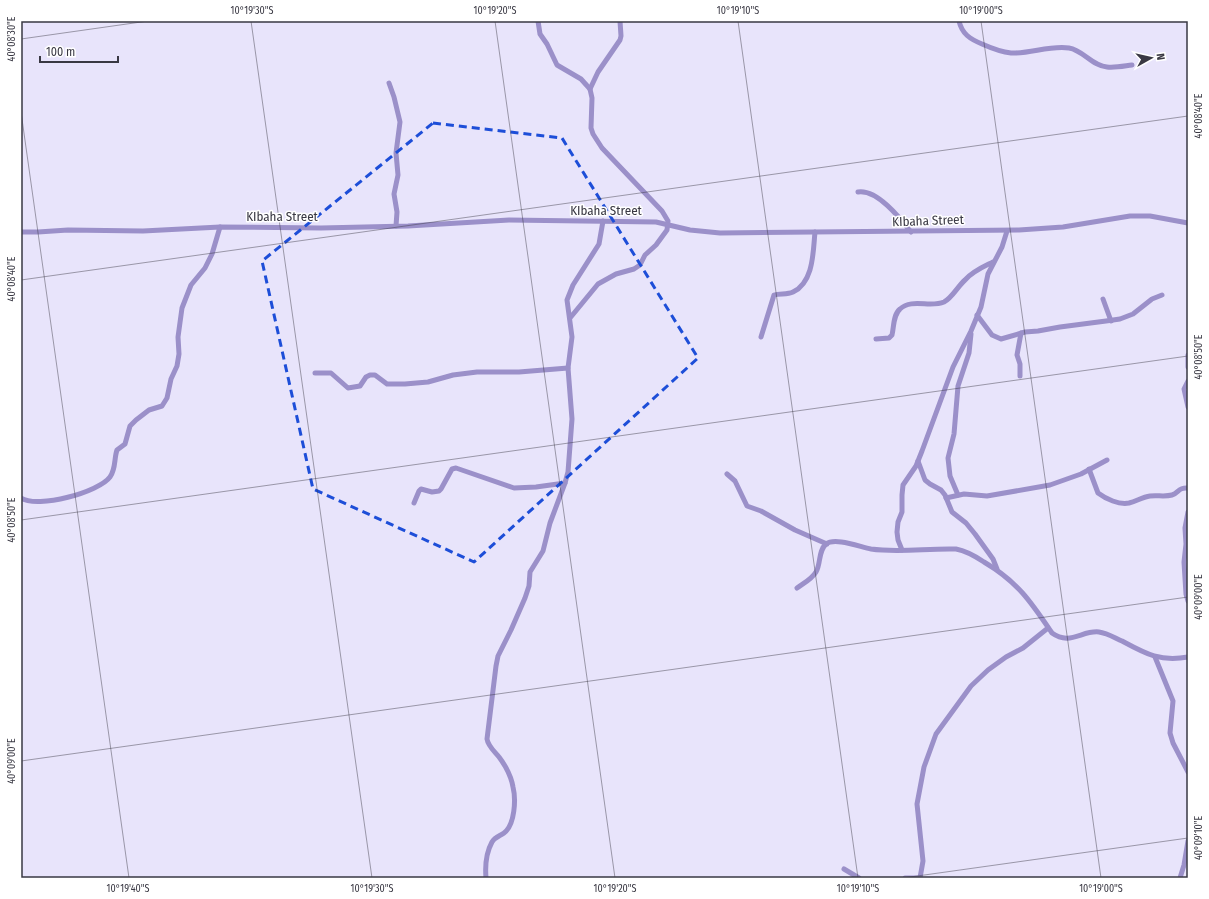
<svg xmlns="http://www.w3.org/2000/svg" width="1209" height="899" viewBox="0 0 1209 899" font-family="'Fira Sans Condensed',sans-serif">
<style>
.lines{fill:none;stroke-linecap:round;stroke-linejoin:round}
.street{stroke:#9b90c9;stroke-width:5}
.marked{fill:none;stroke:#1d4ed8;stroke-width:3;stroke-dasharray:8 5;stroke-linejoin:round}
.ticks{fill:none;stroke:#393843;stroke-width:1;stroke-opacity:0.45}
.labels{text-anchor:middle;stroke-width:3;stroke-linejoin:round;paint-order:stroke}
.street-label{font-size:13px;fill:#393843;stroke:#fff}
.neatline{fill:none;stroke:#393843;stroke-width:1.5}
.ticks-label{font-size:10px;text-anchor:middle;fill:#393843}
</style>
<rect width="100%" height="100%" fill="#e8e4fb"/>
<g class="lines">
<!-- street -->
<g class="street">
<polyline points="538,21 540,34 547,44 557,65 581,79 590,89 592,98 591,128 593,134 602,148 662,211 668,221 667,230 656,245 645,255 640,265 634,269 616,274 598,284 570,318"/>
<path d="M959 21C962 34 970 39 982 44 991 48 1001 52 1011 53 1030 54 1050 45 1069 48 1083 50 1092 66 1107 67 1115 68 1124 66 1132 65"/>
<polyline points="389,83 394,97 400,122 396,153 398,175 394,194 397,212 396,226"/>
<polyline points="590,89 598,72 620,40 621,36 620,21"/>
<path d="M858 192C877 189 900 218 911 232"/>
<polyline points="21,232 38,232 68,230 143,231 220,227 321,228 408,226 509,220 656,222 690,230 720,233 1019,230 1063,227 1130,216 1150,216 1188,223"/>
<polyline points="1103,299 1111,321"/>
<polyline points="977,315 992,335 1001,339 1025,332 1038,331 1060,327 1106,321 1120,319 1133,314 1152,299 1162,295"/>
<path d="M761 337 774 295C780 293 787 295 793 292 814 282 813 251 815 232"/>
<path d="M876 339 889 338 892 335C894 327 893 315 900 309 912 298 930 308 944 302 952 298 958 286 965 280 973 271 983 267 993 262"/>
<polyline points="1188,355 1188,367"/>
<polyline points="315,373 331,373 348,388 360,386 366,377 370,375 375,375 387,384 405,384 428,382 453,375 477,372 519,372 568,368"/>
<polyline points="1020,376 1020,364 1017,355 1021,333"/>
<polyline points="1188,381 1184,389 1188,407"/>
<polyline points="918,461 925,480 930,484 941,490 945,495 952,512 966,523 975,534 993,559 997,569"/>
<path d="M1089 469 1098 493C1106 499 1119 505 1129 503 1137 501 1142 497 1150 496 1157 495 1165 497 1172 495 1179 493 1178 487 1188 488"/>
<polyline points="727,474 735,481 747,506 761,511 795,530 827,544"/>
<polyline points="958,495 950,476 948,458 954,434 958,386 969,353 971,334"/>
<path d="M21 498C38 509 99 492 110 477 116 469 114 458 117 450L125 444 130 426 136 420 149 410 162 406 167 398 171 379 177 366 179 354 178 337 182 308 191 285 205 268 212 254 220 227"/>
<polyline points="946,498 964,494 987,496 1050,485 1081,474 1107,460"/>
<polyline points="414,503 419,491 421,489 432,492 439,491 441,489 452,469 456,468 514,488 536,487 565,483"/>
<polyline points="1188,512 1185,528 1186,544 1184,562 1186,594 1188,601"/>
<polyline points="902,550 898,540 897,532 898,522 902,512 902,495 903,485 916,466 922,451 953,367 971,331 981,307 988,274 1002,247 1007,231"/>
<path d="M797 588C804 583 812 579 816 572 821 564 818 551 826 544 835 537 860 547 871 549 899 553 928 548 956 549 967 551 975 556 984 562 1018 582 1031 602 1052 633 1070 646 1082 630 1099 632 1107 633 1115 638 1122 641 1146 654 1160 662 1188 657"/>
<polyline points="1155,657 1173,701 1170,733 1173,743 1188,772"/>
<polyline points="844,869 859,878"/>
<path d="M486 878C485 866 486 853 492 842 495 837 500 836 504 833 515 825 516 799 513 787 511 775 505 765 499 757 494 751 488 746 487 739L496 666 498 656 511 630 525 598 529 586 530 572 543 551 550 523 565 483 568 472 572 419 568 368 572 337 567 300 573 285 599 244 603 221"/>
<polyline points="905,878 918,878"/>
<polyline points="920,878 923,861 917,804 924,767 936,734 971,686 988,670 1006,657 1023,648 1048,628"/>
<polyline points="1180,878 1184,865 1188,841"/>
</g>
</g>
<!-- marked area -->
<path class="marked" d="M433 123 562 138 698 358 474 562 313 489 262 261Z"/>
<!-- ticks -->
<path class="ticks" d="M251 21 372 878M495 21 615 878M738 21 858 878M981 21 1101 878M21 39 148 21M21 112 129 878M21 280 1188 116M21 520 1188 356M21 761 1188 597M903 878 1188 838"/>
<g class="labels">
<!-- street labels -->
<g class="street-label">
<text x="606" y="215">KIbaha Street</text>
<text x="282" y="221">KIbaha Street</text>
<text transform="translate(928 220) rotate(-2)" y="5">KIbaha Street</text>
</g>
</g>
<!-- border -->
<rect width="1209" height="899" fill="none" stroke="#ffffff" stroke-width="44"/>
<!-- north arrow -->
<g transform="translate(1151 58) rotate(82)" stroke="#ffffff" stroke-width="3" paint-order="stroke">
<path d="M0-3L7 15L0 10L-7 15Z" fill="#393843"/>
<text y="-6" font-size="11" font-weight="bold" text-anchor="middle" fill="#393843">N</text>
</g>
<!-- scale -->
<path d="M40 56v6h78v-6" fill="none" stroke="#393843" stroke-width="2"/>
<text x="46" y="56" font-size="12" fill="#393843" stroke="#ffffff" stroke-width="3" paint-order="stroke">100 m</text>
<rect x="22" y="22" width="1165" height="855" class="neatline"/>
<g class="ticks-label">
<text x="252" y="14">10°19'30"S</text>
<text x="495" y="14">10°19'20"S</text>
<text x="738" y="14">10°19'10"S</text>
<text x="981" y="14">10°19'00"S</text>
<text transform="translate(11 39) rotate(-90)" y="4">40°08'30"E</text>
<text transform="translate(1198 116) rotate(-90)" y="4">40°08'40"E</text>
<text transform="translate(11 279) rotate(-90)" y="4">40°08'40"E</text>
<text transform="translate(1198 357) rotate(-90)" y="4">40°08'50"E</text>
<text transform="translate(11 520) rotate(-90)" y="4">40°08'50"E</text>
<text transform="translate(1198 597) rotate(-90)" y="4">40°09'00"E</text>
<text transform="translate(11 761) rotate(-90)" y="4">40°09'00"E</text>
<text transform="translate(1198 838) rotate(-90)" y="4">40°09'10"E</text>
<text x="128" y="892">10°19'40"S</text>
<text x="372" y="892">10°19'30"S</text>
<text x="615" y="892">10°19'20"S</text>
<text x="858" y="892">10°19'10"S</text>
<text x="1101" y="892">10°19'00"S</text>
</g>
</svg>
